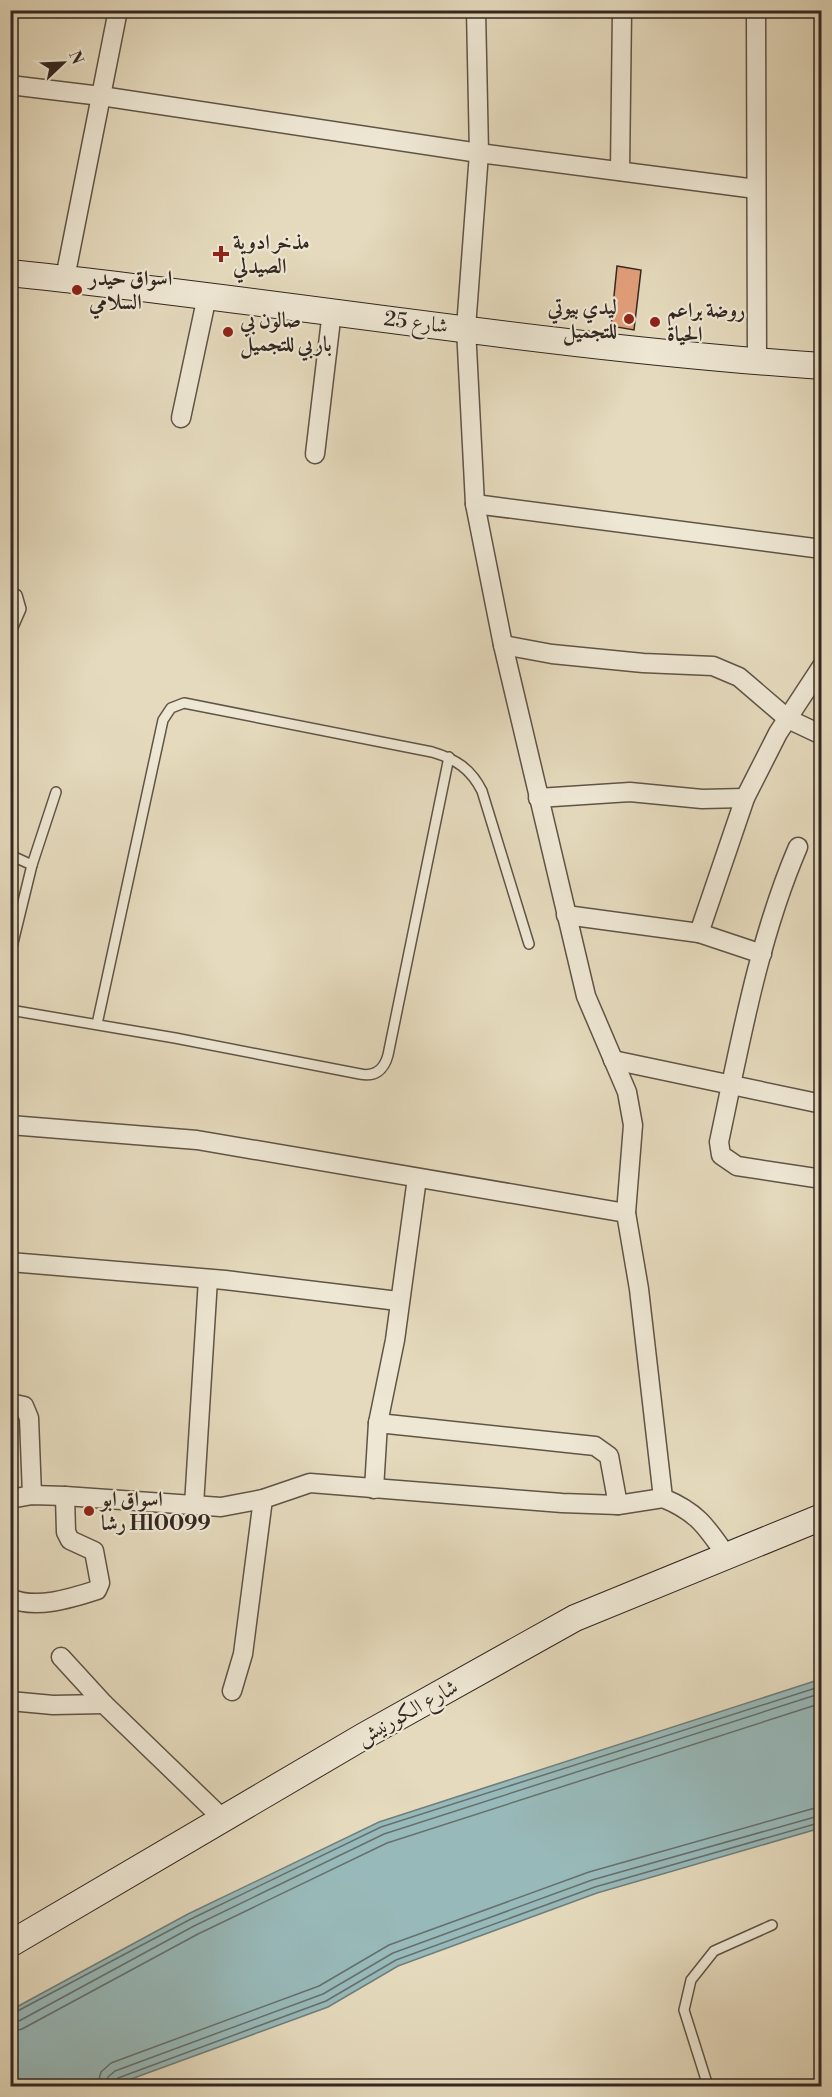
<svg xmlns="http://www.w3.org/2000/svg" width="832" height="2097" viewBox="0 0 832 2097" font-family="'Libre Bodoni',Amiri,serif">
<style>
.water{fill:#98b9b9;stroke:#707f7c;stroke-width:1.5}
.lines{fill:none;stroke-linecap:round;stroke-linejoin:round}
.shore{stroke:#66706c;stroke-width:1.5}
.building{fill:#e29e7a;stroke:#332720;stroke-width:1.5}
.lane-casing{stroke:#605447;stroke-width:12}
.street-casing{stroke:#605447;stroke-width:21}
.secondary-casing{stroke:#332720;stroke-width:28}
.lane{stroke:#eee7d4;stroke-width:9}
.street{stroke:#eee7d4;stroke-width:18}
.secondary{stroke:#eee7d4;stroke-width:26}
.poi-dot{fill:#8f2418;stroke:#eee7d4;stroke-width:2}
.labels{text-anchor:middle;stroke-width:4.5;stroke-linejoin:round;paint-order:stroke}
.poi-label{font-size:21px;font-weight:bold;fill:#332720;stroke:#eee7d4;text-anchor:start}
.street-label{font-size:21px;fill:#332720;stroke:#eee7d4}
</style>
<rect width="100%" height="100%" fill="#e5dabd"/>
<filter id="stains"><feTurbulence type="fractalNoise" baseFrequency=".00333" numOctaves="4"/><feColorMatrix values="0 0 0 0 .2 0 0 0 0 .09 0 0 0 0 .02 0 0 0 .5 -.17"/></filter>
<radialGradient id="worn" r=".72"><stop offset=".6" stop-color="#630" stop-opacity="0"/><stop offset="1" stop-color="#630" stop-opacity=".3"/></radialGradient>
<!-- water -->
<polygon class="water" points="821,1679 821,1828 597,1893 398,1966 328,2007 112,2086 11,2086 11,2010 188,1914 379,1822"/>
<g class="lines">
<!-- shore -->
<g class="shore">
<polyline points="10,2015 191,1919 381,1827 822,1686"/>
<polyline points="10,2023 19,2021 194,1926 384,1834 822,1693"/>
<polyline points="10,2032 22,2029 198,1934 387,1843 822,1703"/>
<polyline points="97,2086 101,2072 111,2063 319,1986 389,1945 589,1872 822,1806"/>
<polyline points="106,2086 108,2077 115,2071 323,1994 393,1953 592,1880 822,1815"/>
<polyline points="113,2086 118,2078 326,2001 396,1960 595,1887 822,1822"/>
</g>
</g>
<!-- building -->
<polygon class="building" points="617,266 641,270 634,330 611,326"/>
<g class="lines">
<!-- lane casing -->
<g class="lane-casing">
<g id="lane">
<polyline points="10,590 17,595 21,609 10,634"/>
<polyline points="10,855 32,865"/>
<polyline points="10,955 32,865 56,792"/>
<path d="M10 1010 175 1038 360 1074C375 1077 384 1070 388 1055L449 757"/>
<path d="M97 1024 163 720 171 708 184 703 432 752C456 759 471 769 482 791L529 944"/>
<polyline points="708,2086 684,2010 691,1980 714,1951 772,1925"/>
</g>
</g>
<!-- street casing -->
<g class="street-casing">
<g id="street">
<path d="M476 10 479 153 466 328 475 504 503 645 586 996 627 1092 633 1125 626 1213 639 1289 663 1498C697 1512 706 1526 726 1555"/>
<polyline points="756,10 757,361"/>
<polyline points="10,85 101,96 479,153 756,189"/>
<polyline points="620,171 622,10"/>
<polyline points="65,278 118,10"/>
<polyline points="181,418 207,296"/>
<polyline points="315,454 332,311"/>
<polyline points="475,504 822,549"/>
<polyline points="503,645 552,654 643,663 713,666 739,677 788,719 822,735"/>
<polyline points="538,798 630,792 702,799 745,798"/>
<path d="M798 847C758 940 740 1044 719 1142L721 1155 737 1166 822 1179"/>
<polyline points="566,915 699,933 762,954"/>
<polyline points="699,933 745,798 778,733 822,666"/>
<polyline points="613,1060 822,1104"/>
<polyline points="10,1125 197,1140 626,1213"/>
<polyline points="10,1262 225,1280 398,1301"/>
<polyline points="10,1403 24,1406 29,1418 32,1495"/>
<polyline points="378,1423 595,1446 609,1456 618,1505"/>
<polyline points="374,1489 378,1423 395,1340 417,1178"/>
<polyline points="10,1499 32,1495 65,1496 221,1507 263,1499 310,1483 562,1503 618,1505 663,1498"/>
<polyline points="194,1505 208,1279"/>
<path d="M10 1598C35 1610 72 1598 97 1590L100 1583 94 1551 70 1540 66 1532 65 1496"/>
<polyline points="61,1657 104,1704 222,1818"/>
<polyline points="232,1691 243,1654 263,1499"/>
<polyline points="10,1701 53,1705 104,1704"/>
</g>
</g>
<!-- secondary casing -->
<g class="secondary-casing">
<g id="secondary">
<path d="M10 273C281 301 550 348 822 366"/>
<polyline points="10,1944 364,1736 575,1618 822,1517"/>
</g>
</g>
<!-- lane -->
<use href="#lane" class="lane"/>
<!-- street -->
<use href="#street" class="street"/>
<!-- secondary -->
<use href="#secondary" class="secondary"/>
</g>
<!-- markers -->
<g class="poi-dot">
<path d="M218 245h6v6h6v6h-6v6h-6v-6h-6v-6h6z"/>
<circle cx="77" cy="290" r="6"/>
<circle cx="629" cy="319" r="6"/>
<circle cx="655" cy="322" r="6"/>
<circle cx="228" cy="332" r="6"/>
<circle cx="89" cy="1511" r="6"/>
</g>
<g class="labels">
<!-- poi labels -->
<g class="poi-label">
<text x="233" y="249">مذخر ادوية<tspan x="233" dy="24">الصيدلي</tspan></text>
<text x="89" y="285">اسواق حيدر<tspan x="89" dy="24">السلامي</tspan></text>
<text x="617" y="314" text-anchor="end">ليدي بيوتي<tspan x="617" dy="24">للتجميل</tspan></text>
<text x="667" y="317">روضة براعم<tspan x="667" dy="24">الحياة</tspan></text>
<text x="240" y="327">صالون بي<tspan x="240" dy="24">باربي للتجميل</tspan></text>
<text x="101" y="1506">اسواق ابو<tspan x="101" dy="24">رشا Hl0099</tspan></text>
</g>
<!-- street labels -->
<g class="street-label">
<text transform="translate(416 322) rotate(7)" y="7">شارع 25</text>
<text transform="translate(407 1712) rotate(-29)" y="7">شارع الكورنيش</text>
</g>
</g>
<!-- margin -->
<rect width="832" height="2097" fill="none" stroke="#e5dabd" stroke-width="36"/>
<rect x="12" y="12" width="808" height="2073" fill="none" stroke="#332720" stroke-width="3"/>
<rect x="18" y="18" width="796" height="2061" fill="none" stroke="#332720" stroke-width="1.5"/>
<!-- north arrow -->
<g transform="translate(63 63) rotate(67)" stroke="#eee7d4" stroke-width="4.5" paint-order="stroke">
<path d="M0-4.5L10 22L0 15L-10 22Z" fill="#332720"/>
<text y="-9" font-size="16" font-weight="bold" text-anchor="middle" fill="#332720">N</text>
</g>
<rect width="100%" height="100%" filter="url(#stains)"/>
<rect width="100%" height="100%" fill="url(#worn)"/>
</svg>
